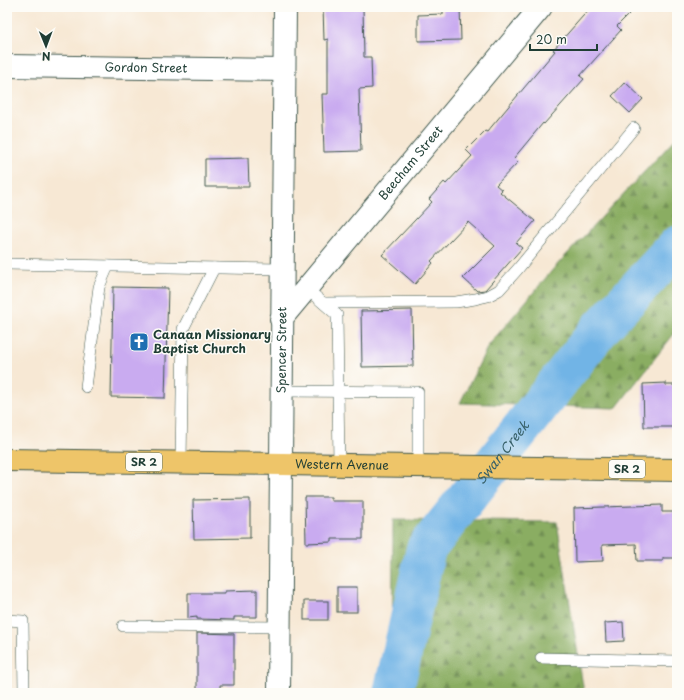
<svg xmlns="http://www.w3.org/2000/svg" width="684" height="700" viewBox="0 0 684 700" font-family="'Playpen Sans',sans-serif">
<style>
.forest{fill:url(#forest-firs);stroke:#54754b}
.lines{fill:none;stroke-linecap:round;stroke-linejoin:round}
.river{stroke:#71b4e6;stroke-width:40}
.building{fill:#c9abf0}
.service-casing{stroke:#3f574c;stroke-width:12}
.minor-casing{stroke:#3f574c;stroke-width:24}
.tertiary-casing{stroke:#3f574c;stroke-width:24}
.primary-casing{stroke:#3f574c;stroke-width:24}
.service{stroke:#fff;stroke-width:11}
.minor{stroke:#fff;stroke-width:22}
.tertiary{stroke:#fff;stroke-width:22}
.primary{stroke:#eec569;stroke-width:22}
.labels{text-anchor:middle;stroke-width:3;stroke-linejoin:round;paint-order:stroke}
.shield{fill:#fdfcf7;stroke:#62766e;stroke-width:1}
.shield-label{font-size:11px;font-weight:bold;fill:#1f3d34}
.street-label{font-size:12px;fill:#1f3d34;stroke:#fdfcf7}
.poi-label{font-size:12px;font-weight:bold;fill:#1f3d34;stroke:#fdfcf7;text-anchor:start}
.water-label{font-size:13px;font-style:italic;fill:#386169;stroke:#fdfcf7}
</style>
<defs>
<pattern id="forest-firs" width="22" height="20" patternUnits="userSpaceOnUse"><rect width="22" height="20" fill="#8aad62"/><path d="M5 1l3.5 6h-7zM16 11l3.5 6h-7z" fill="#708e52"/></pattern>
</defs>
<rect width="100%" height="100%" fill="#fdfcf7"/>
<filter id="ink" filterUnits="userSpaceOnUse"><feTurbulence type="fractalNoise" baseFrequency=".025" numOctaves="2"/><feDisplacementMap in="SourceGraphic" scale="8" xChannelSelector="R" yChannelSelector="G"/><feConvolveMatrix kernelMatrix="1 2 1 2 8 2 1 2 1" color-interpolation-filters="sRGB"/></filter>
<filter id="wash" filterUnits="userSpaceOnUse"><feTurbulence type="fractalNoise" baseFrequency=".012" numOctaves="4" result="noise"/><feDisplacementMap in="SourceGraphic" scale="16" xChannelSelector="R" yChannelSelector="G"/><feGaussianBlur stdDeviation="0.9" result="paint"/><feColorMatrix in="noise" values="0 0 0 0 0 0 0 0 0 0 0 0 0 0 0 0 0 1.4 0 .05"/><feComposite in="paint" operator="in"/></filter>
<g filter="url(#wash)">
<rect width="100%" height="100%" fill="#f7e8d4"/>
<!-- forest -->
<g class="forest">
<polygon points="677,137 677,330 616,408 460,403 488,346 555,267"/>
<polygon points="393,520 557,522 584,693 392,693"/>
</g>
<g class="lines">
<!-- river -->
<path class="river" id="s1" d="M393 693 426 549 600 329 677 246"/>
</g>
<g id="blocks">
<!-- building -->
<g class="building">
<polygon points="323,7 363,7 364,57 371,57 372,88 359,89 361,151 324,152 322,94 328,94 328,39 324,40"/>
<polygon points="443,7 460,7 461,40 418,41 418,15 443,14"/>
<polygon points="591,7 636,7 617,26 621,30 580,76 584,79 544,124 543,123 514,158 518,162 496,185 502,190 500,192 535,221 516,243 522,248 485,290 477,291 463,278 495,246 468,222 431,261 433,263 415,284 382,255 432,202 429,199 444,182 446,184 472,156 466,150 485,131 487,132 555,51 553,50"/>
<polygon points="625,82 643,99 630,113 612,96"/>
<polygon points="248,158 249,187 205,187 205,159"/>
<polygon points="113,287 168,288 165,398 111,397"/>
<polygon points="412,310 413,366 362,367 361,311"/>
<polygon points="666,383 666,385 677,385 677,427 644,427 643,384"/>
<polygon points="305,497 331,497 331,501 363,501 363,539 332,539 332,542 306,543"/>
<polygon points="250,499 250,538 194,539 193,500"/>
<polygon points="662,505 662,512 677,512 677,558 663,558 663,561 637,561 636,544 602,545 603,561 575,562 574,508"/>
<rect x="337" y="587" width="20" height="25"/>
<polygon points="257,590 257,617 234,617 234,620 197,619 197,617 188,618 188,593 225,593 225,591"/>
<rect x="304" y="601" width="24" height="19"/>
<polygon points="623,622 624,641 606,642 605,623"/>
<polygon points="197,633 234,634 234,685 220,685 220,693 197,693"/>
</g>
</g>
</g>
<g filter="url(#ink)">
<use href="#blocks" fill-opacity="0" stroke="#3f574c" stroke-width="1"/>
<g class="lines">
<!-- service casing -->
<g class="service-casing">
<g id="service">
<polyline points="7,264 281,269"/>
<polyline points="307,289 337,315 339,465"/>
<polyline points="324,303 456,302 475,299 488,296 499,290 517,270 634,128"/>
<polyline points="86,387 99,287 108,266"/>
<polyline points="281,391 418,392 418,466"/>
<polyline points="181,462 183,329 214,268"/>
<polyline points="7,620 23,621 24,693"/>
<polyline points="123,626 280,627"/>
<polyline points="541,658 677,661"/>
</g>
</g>
<!-- minor casing -->
<g class="minor-casing">
<g id="minor">
<path id="s2" d="M7 66 284 70"/>
<path id="s3" d="M281 319 541 7"/>
<polyline points="279,693 281,464"/>
</g>
</g>
<!-- tertiary casing -->
<g class="tertiary-casing">
<g id="tertiary">
<path id="s4" d="M281 464 285 7"/>
</g>
</g>
<!-- primary casing -->
<g class="primary-casing">
<g id="primary">
<path id="s5" d="M7 460 677 470"/>
</g>
</g>
<!-- service -->
<use href="#service" class="service"/>
<!-- minor -->
<use href="#minor" class="minor"/>
<!-- tertiary -->
<use href="#tertiary" class="tertiary"/>
<!-- primary -->
<use href="#primary" class="primary"/>
</g>
</g>
<!-- icons -->
<defs>
<g id="church-square" transform="scale(1)"><rect x="-9" y="-9" width="18" height="18" rx="4" fill="#1f6fb2" stroke="#fdfcf7"/><path d="M-1.2-6h2.4v3.5h3.3v2.4h-3.3V6h-2.4V-.1h-3.3v-2.4h3.3Z" fill="#fff"/></g>
</defs>
<g fill-rule="evenodd">
<use href="#church-square" x="139" y="342"/>
</g>
<g class="labels">
<!-- shield labels -->
<g class="shield">
<rect x="126" y="453" width="36" height="18" rx="3"/>
<rect x="609" y="460" width="36" height="18" rx="3"/>
</g>
<g class="shield-label">
<text x="144" y="466">SR 2</text>
<text x="627" y="473">SR 2</text>
</g>
<!-- street labels -->
<g class="street-label">
<text dy="4" stroke="none"><textPath href="#s2" startOffset="139">Gordon Street</textPath></text>
<text dy="4" stroke="none"><textPath href="#s3" startOffset="203">Beecham Street</textPath></text>
<text dy="4" stroke="none"><textPath href="#s4" startOffset="114">Spencer Street</textPath></text>
<text dy="4" stroke="none"><textPath href="#s5" startOffset="335">Western Avenue</textPath></text>
</g>
<!-- poi labels -->
<g class="poi-label">
<text x="153" y="339">Canaan Missionary<tspan x="153" dy="14">Baptist Church</tspan></text>
</g>
<!-- water labels -->
<g class="water-label">
<text dy="5" stroke="none"><textPath href="#s1" startOffset="271">Swan Creek</textPath></text>
</g>
</g>
<!-- margin -->
<rect width="684" height="700" fill="none" stroke="#fdfcf7" stroke-width="24"/>
<!-- north arrow -->
<g transform="translate(46 46) rotate(179)" stroke="#fdfcf7" stroke-width="3" paint-order="stroke">
<path d="M0-3L7 15L0 10L-7 15Z" fill="#1f3d34"/>
<text y="-6" font-size="11" font-weight="bold" text-anchor="middle" fill="#1f3d34">N</text>
</g>
<!-- scale -->
<path d="M530 44v6h67v-6" fill="none" stroke="#1f3d34" stroke-width="2"/>
<text x="536" y="44" font-size="12" fill="#1f3d34" stroke="#fdfcf7" stroke-width="3" paint-order="stroke">20 m</text>
</svg>
